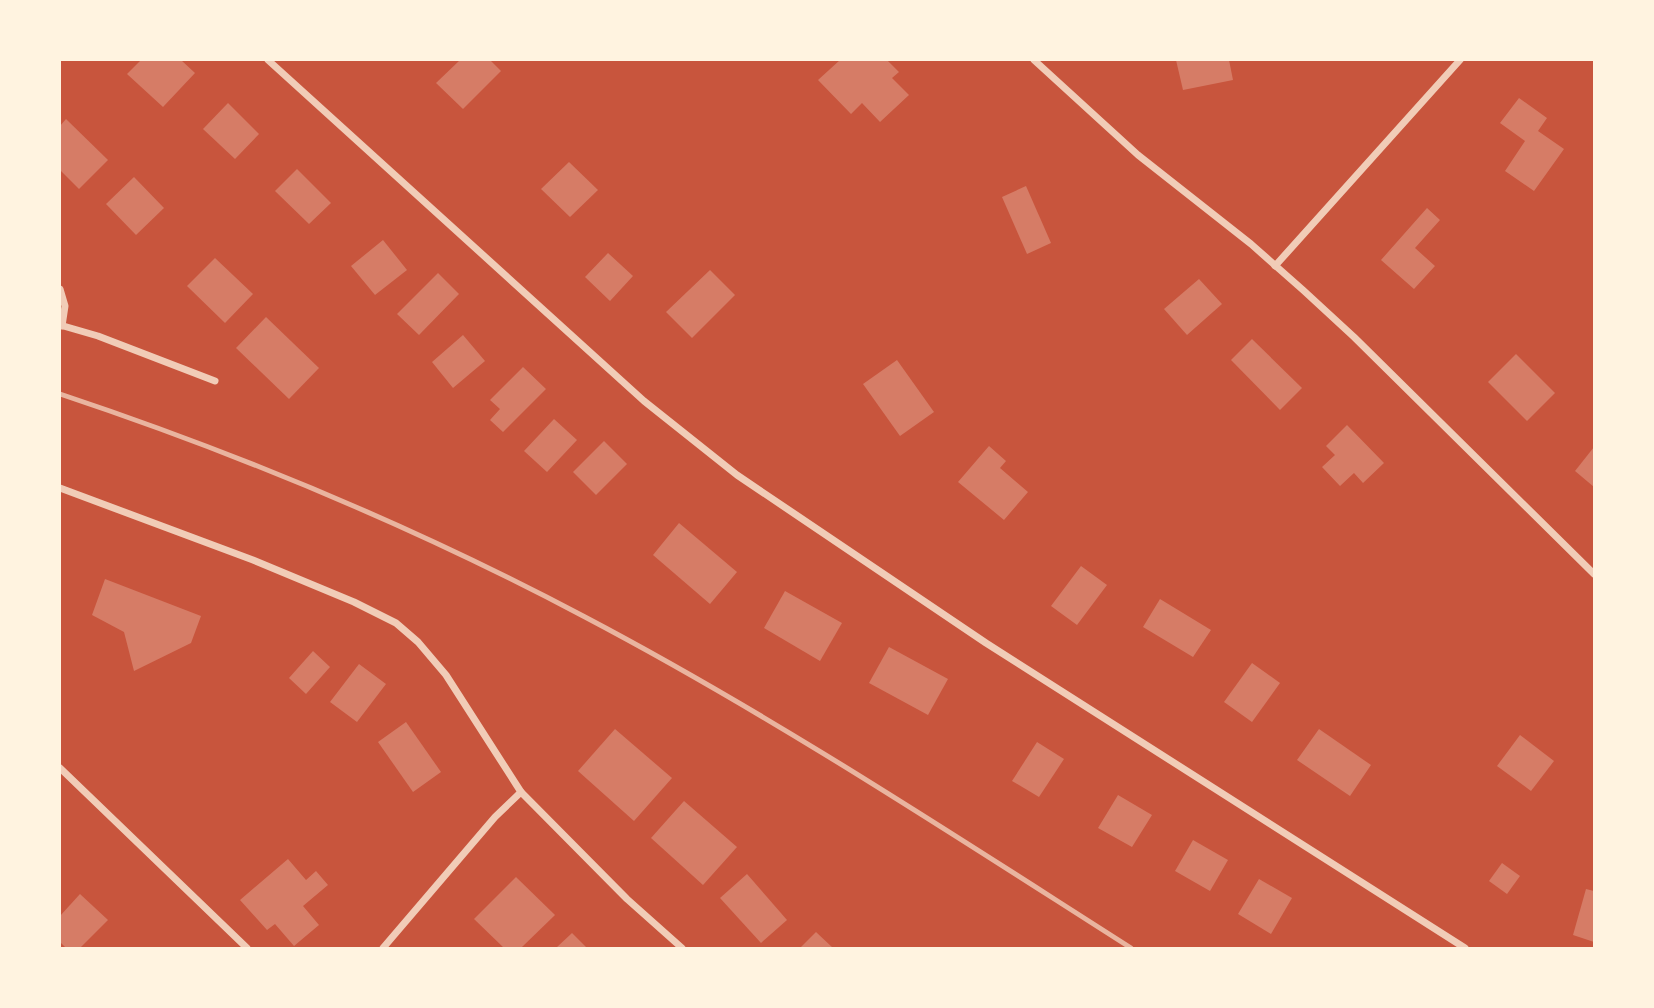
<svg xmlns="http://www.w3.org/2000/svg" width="1654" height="1008" viewBox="0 0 1654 1008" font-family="Karla,sans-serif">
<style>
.building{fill:#d67c66}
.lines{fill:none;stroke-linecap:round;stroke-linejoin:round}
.minor{stroke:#f1ccb7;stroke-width:7}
.rail{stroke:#e9b49f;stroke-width:5}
</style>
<rect width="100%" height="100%" fill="#c8553d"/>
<!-- building -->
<g class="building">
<polygon points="141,60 181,60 195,73 163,107 127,74"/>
<polygon points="460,60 490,60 501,71 463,109 436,83"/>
<polygon points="840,60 887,60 899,72 892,78 909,95 880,122 862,103 851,114 818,80"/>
<polygon points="1176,60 1229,60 1233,80 1183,90"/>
<polygon points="1519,98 1547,118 1538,131 1564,149 1534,191 1505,171 1525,141 1500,123"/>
<polygon points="228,103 259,134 235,159 203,129"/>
<polygon points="66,119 108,160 79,189 60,170 60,126"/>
<polygon points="569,162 598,190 570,217 541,189"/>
<polygon points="297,169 331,203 309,224 275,191"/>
<polygon points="134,177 164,208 136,235 106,204"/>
<polygon points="1026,186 1051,243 1027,254 1002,197"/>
<polygon points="1427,208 1440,220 1415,248 1435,266 1414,289 1381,260"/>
<polygon points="383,240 407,270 375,295 351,266"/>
<polygon points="608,253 633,276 610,301 585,277"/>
<polygon points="215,258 253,294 225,323 187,286"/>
<polygon points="710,270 735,295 692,338 666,312"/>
<polygon points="438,273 459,294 419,335 397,314"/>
<polygon points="1199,279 1222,304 1187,335 1164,309"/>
<polygon points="266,317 319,368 289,399 236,348"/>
<polygon points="463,335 485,361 453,388 432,362"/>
<polygon points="1252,339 1302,388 1280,410 1231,360"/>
<polygon points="1516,354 1555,393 1527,421 1488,382"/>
<polygon points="897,360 934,412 900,436 863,384"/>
<polygon points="523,367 546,389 503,432 490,420 500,409 490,400"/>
<polygon points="554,419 577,440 547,472 524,451"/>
<polygon points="1347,425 1384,463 1363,483 1354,473 1340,486 1322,467 1335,455 1326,446"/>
<polygon points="604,441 627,464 596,495 573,472"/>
<polygon points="989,446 1006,461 1000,468 1028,492 1004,520 958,482"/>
<polygon points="1594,447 1594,487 1575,471"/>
<polygon points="679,523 737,572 710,604 653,555"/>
<polygon points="1081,566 1107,585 1077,625 1051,606"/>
<polygon points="105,579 201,616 191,643 134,671 124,632 92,615"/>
<polygon points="785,591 842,623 820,661 764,628"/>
<polygon points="1160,599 1211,630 1193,657 1143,627"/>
<polygon points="889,647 948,679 928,715 869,683"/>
<polygon points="313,651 330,667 306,694 289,678"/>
<polygon points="1252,663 1280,683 1252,722 1224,702"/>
<polygon points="359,664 386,684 357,722 330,702"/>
<polygon points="406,722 441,772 413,792 378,742"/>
<polygon points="615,729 672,778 634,821 578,771"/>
<polygon points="1319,729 1371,765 1350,796 1297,760"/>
<polygon points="1520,735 1554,761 1531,791 1497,766"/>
<polygon points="1037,742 1064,759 1039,797 1012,781"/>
<polygon points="1118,795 1152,815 1132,847 1098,828"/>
<polygon points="684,801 737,847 703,885 651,838"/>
<polygon points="1193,840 1228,860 1210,891 1175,871"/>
<polygon points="288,859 306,880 316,871 328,885 303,906 319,925 294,946 275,924 267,930 240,900"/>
<polygon points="1502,863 1520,876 1507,894 1489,881"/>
<polygon points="747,874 787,920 761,943 720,898"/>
<polygon points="516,877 555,915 521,948 504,948 474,919"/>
<polygon points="1259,879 1292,898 1271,934 1238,914"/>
<polygon points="1586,889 1594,891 1594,942 1573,935"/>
<polygon points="80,894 108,920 80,948 66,948 60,942 60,916"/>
<polygon points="816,932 833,948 800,948"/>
<polygon points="572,933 587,948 556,948"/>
</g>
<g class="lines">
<!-- minor -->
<g class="minor">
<polyline points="268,60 644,401 737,475 986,643 1465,948"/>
<polyline points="1034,60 1138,155 1251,244 1303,290 1354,337 1594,574"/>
<polyline points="1275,266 1460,60"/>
<polyline points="60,289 65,306 62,326"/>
<polyline points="60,325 98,336 215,381"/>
<polyline points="60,488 253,560 354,602 396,623 418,642 446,675 521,792 627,899 682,948"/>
<polyline points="60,768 247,948"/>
<polyline points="383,948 495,817 521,792"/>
</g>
<!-- rail -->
<path class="rail" d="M60 394C240 454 417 528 585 617 773 716 952 834 1131 948"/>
</g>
<!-- border -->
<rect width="1654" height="1008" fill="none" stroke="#fff3e0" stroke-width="122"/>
</svg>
